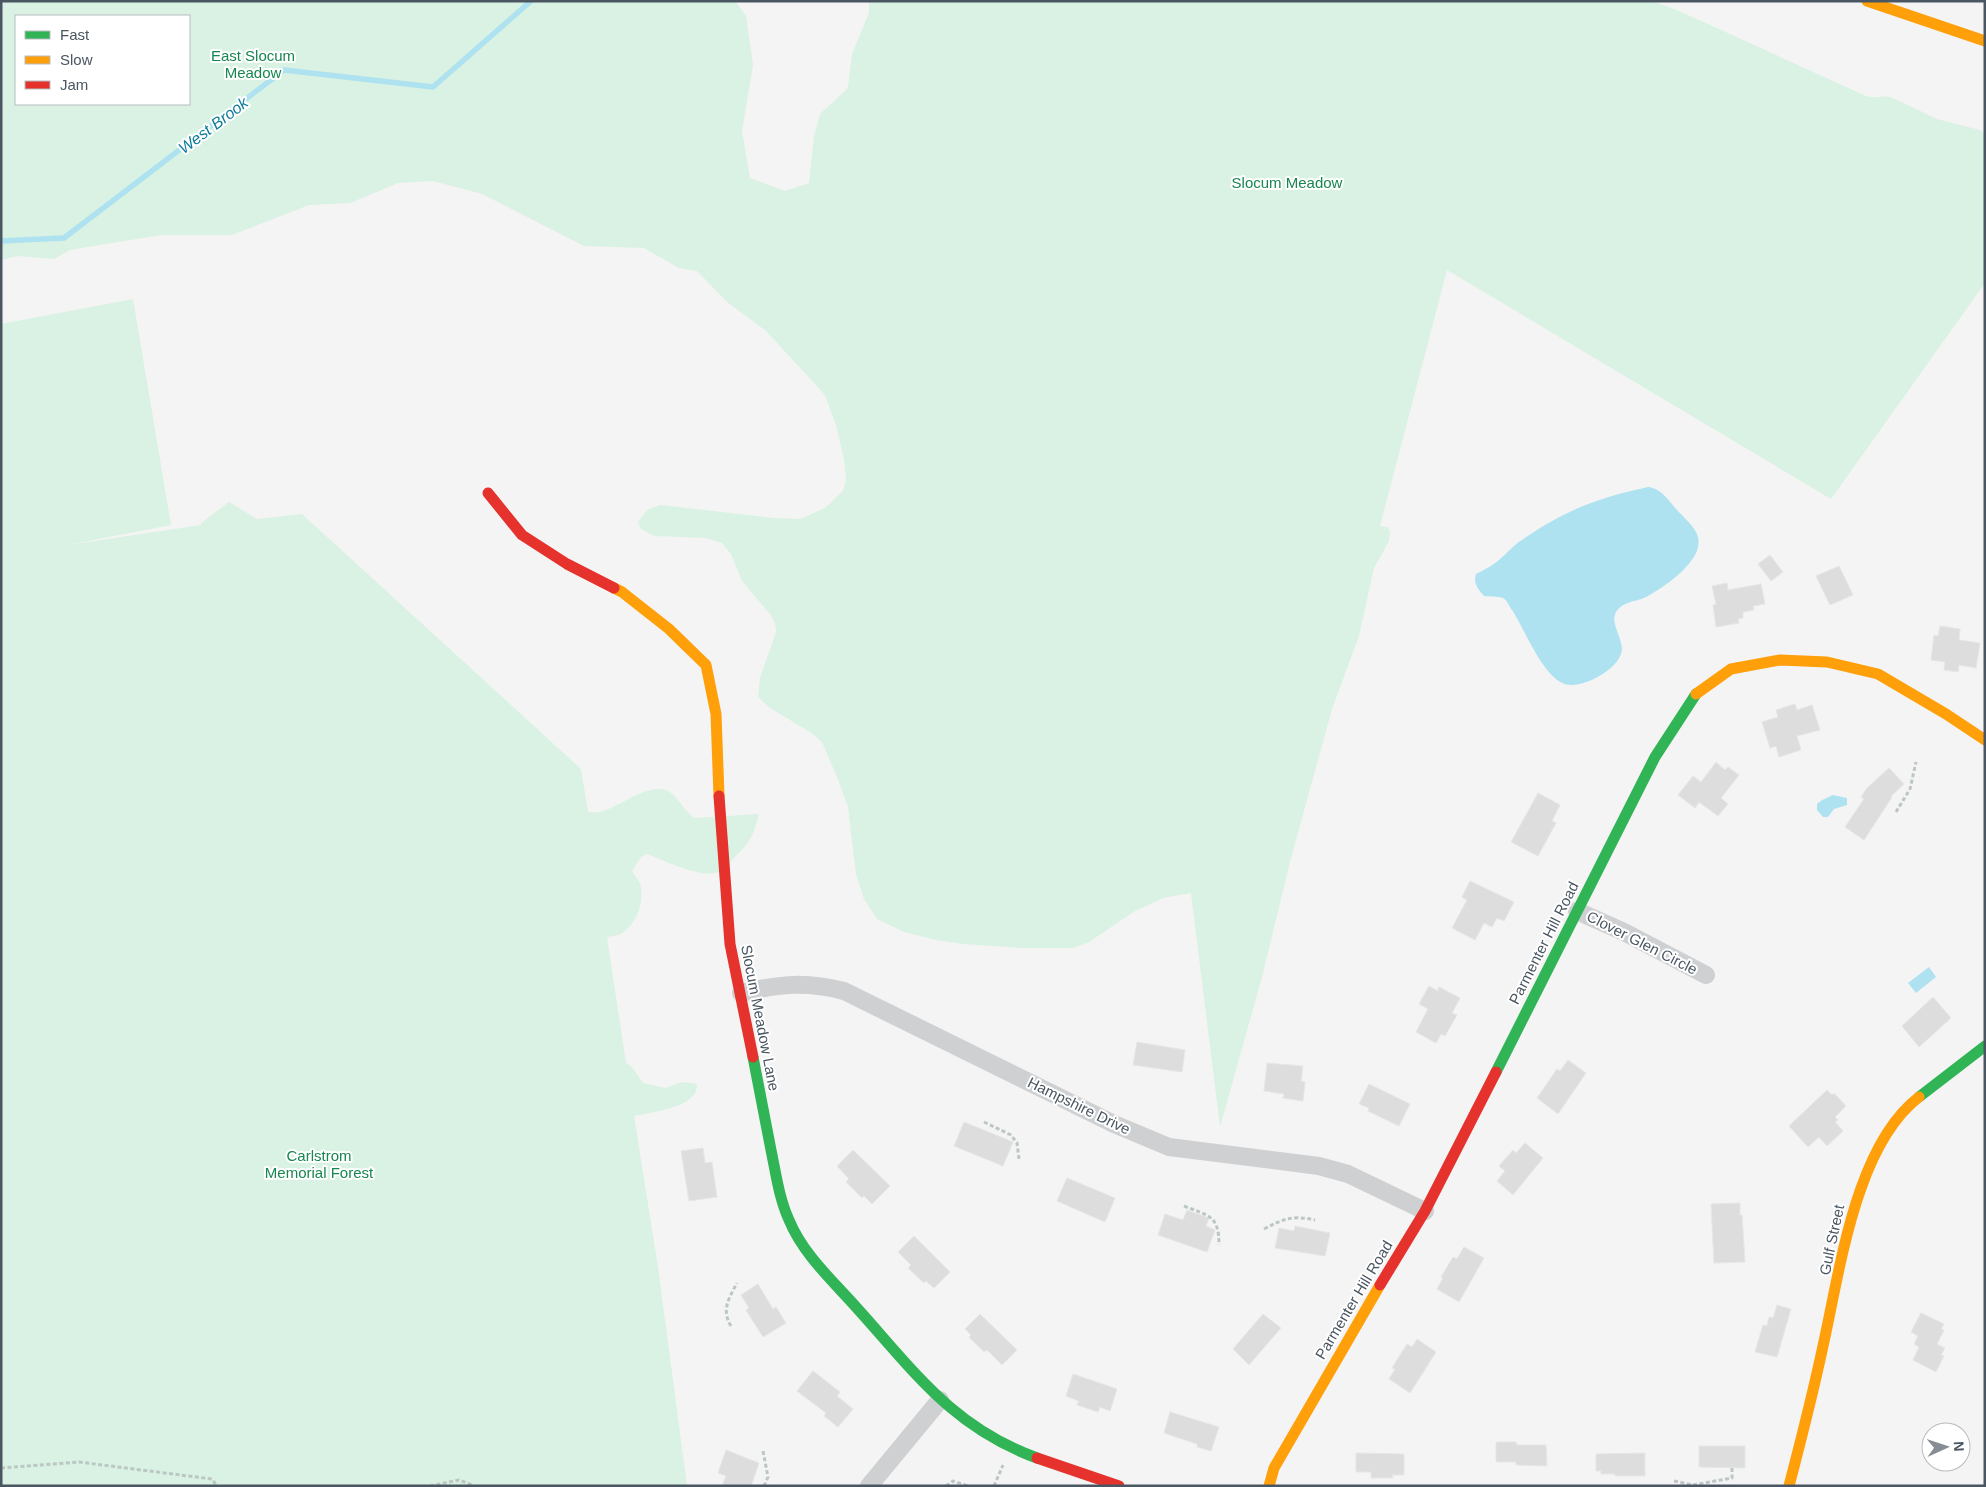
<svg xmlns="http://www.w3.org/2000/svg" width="1986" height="1487" viewBox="0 0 1986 1487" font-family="Arial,sans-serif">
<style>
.green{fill:#d9f2e3;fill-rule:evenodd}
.water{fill:#aee2f0}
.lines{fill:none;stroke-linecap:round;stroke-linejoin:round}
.stream{stroke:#aee2f0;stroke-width:5.5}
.building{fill:#ddddde;stroke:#e5e6e7}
.path{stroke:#bcc7c4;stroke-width:3;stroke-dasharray:4 2.5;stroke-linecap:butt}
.street{stroke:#ced0d2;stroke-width:18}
.fast{stroke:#30b455;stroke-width:11}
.slow{stroke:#ff9f0a;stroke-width:11}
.jam{stroke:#e5322d;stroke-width:11}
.labels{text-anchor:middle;stroke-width:4;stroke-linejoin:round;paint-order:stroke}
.park-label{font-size:15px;fill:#17864f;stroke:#fff}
.street-label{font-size:15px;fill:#4a5661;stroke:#fff}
.water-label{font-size:16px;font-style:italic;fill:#0c7c9b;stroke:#fff}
</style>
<rect width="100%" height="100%" fill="#f4f4f4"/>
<!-- green -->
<g class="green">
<path d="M1 1H735L746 16 753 65 742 131 750 178 785 191 809 183 814 136 820 114 848 88 852 54 869 13V1H1652L1677 10 1866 96C1875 99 1882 95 1891 97L1937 119 1980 130 1985 133V283L1831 499 1447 270 1380 526 1388 527 1390 532 1389 541 1374 568 1359 636 1332 709 1290 862 1262 977 1220 1127 1191 893 1163 898 1135 911 1089 942 1073 948H1021L963 944 936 940 904 932 877 919 864 899 856 874 848 807 837 777 822 742 810 732 770 708 758 697 760 678 776 632 775 623 770 614 742 581 731 554 722 543 706 538 654 536 641 529 638 522 647 510 660 505 774 518 800 519 825 508 843 491 846 480 844 459 836 425 825 395 766 331 727 302 697 271 679 268 644 248 584 246 482 194 433 181 398 183 350 203 309 205 232 235H161L70 250 54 259 18 256 1 260ZM16 16H189V104H16Z"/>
<path d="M133 299 171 525 68 545 201 525V523L229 502 257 519 302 514 581 769 588 812C593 812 599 813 603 811 621 806 650 782 668 791 677 795 684 811 694 818L759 814C753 836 751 841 735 857 730 862 724 870 718 872 701 879 664 860 647 854L641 857 632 871C634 875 639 880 640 884 645 901 637 924 622 933 618 936 611 936 607 937L626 1063 632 1067 643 1083 666 1088 682 1082 697 1084C699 1107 652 1112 634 1116L658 1267 687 1486H1V324Z"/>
</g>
<!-- water -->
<g class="water">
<path d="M1648 487C1661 488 1669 501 1677 510 1684 518 1695 526 1698 537 1704 561 1664 587 1646 597 1636 602 1623 601 1616 612 1610 623 1622 637 1622 649 1621 668 1587 686 1570 685 1545 684 1525 629 1512 610 1509 606 1507 600 1503 598 1498 596 1490 597 1484 596 1478 589 1473 584 1476 574 1484 570 1492 566 1499 560 1507 554 1513 545 1522 540 1565 510 1598 498 1648 487Z"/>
<polygon points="1833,795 1847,798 1847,805 1834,809 1828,817 1823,817 1817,810 1817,804 1822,800"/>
<polygon points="1929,967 1936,977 1916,993 1908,983"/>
</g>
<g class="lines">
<!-- stream -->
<polyline class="stream" points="1,241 64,238 284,70 433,87 531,1"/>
</g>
<!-- building -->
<g class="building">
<polygon points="1770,555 1783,572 1771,581 1758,564"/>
<polygon points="1839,566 1853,595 1830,605 1816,576"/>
<polygon points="1727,583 1728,590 1761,584 1765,604 1753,606 1754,610 1743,612 1743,618 1738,619 1739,623 1716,627 1713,605 1716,604 1712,586"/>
<polygon points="1940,626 1960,629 1959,640 1980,643 1976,668 1959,665 1958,672 1944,670 1945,662 1931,660 1934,635 1938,636"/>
<polygon points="1795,704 1797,710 1812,705 1820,730 1797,736 1801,750 1779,757 1776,746 1770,748 1762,722 1778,717 1776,710"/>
<polygon points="1716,762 1725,770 1728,767 1739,775 1721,798 1728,804 1718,816 1699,802 1695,808 1678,795 1693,776 1701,782"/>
<polygon points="1889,768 1904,784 1891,796 1892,797 1864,840 1845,827 1864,799 1861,797 1867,788"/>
<polygon points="1538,793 1560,805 1552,821 1556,823 1538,856 1511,842"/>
<polygon points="1470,881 1514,902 1504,921 1497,918 1492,927 1484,923 1475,940 1452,928 1467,900 1462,897"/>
<polygon points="1429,986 1438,991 1439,987 1460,998 1452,1013 1457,1015 1445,1036 1441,1034 1436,1043 1416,1032 1428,1009 1419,1004"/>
<polygon points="1933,997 1951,1018 1919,1047 1902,1026"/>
<polygon points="1137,1042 1185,1050 1182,1072 1133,1065"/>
<polygon points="1568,1060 1586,1073 1558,1114 1537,1098 1557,1069 1560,1071"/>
<polygon points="1267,1063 1303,1066 1301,1081 1305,1082 1303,1101 1283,1098 1284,1094 1264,1091"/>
<polygon points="1369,1084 1410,1104 1399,1126 1368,1111 1369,1108 1359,1104"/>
<polygon points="1827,1090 1832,1095 1834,1093 1846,1106 1835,1117 1838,1120 1835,1122 1843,1131 1827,1146 1819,1137 1808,1147 1789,1126"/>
<polygon points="964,1122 1013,1142 1003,1166 954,1146"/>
<polygon points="1525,1143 1543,1158 1513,1195 1497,1181 1505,1171 1499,1166 1513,1150 1516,1153"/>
<polygon points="703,1148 705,1163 712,1162 717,1197 689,1201 681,1151"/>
<polygon points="853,1150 890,1186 872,1204 864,1196 862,1198 846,1182 849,1179 837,1166"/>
<polygon points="1067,1178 1115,1198 1105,1222 1057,1201"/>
<polygon points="1740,1203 1740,1215 1742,1215 1745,1262 1714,1263 1711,1204"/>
<polygon points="1187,1210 1209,1218 1206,1226 1215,1230 1207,1252 1158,1235 1165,1214 1183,1220"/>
<polygon points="1295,1226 1330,1233 1325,1256 1275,1248 1279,1228 1294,1231"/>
<polygon points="914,1236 950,1272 934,1288 926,1281 924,1283 908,1268 911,1265 898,1252"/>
<polygon points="1464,1247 1484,1258 1459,1302 1437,1289 1443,1278 1441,1277 1453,1257 1457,1259"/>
<polygon points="758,1284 773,1309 776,1307 786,1323 763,1337 746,1310 749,1308 741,1295"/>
<polygon points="1777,1305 1791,1309 1777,1357 1755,1352 1763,1325 1767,1326 1769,1317 1773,1318"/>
<polygon points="1921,1313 1944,1324 1941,1329 1944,1330 1937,1344 1945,1348 1941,1355 1944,1356 1936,1372 1913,1360 1919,1347 1914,1344 1918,1336 1911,1332"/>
<polygon points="980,1314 1017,1350 1002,1365 987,1350 984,1352 969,1337 971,1335 965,1329"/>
<polygon points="1263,1314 1281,1328 1249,1365 1233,1349"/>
<polygon points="1417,1339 1436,1352 1410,1393 1389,1379 1395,1369 1392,1368 1407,1344 1412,1347"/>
<polygon points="813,1371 840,1392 837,1396 853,1409 838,1427 824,1416 826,1413 797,1391"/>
<polygon points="1073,1374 1117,1389 1110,1411 1100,1407 1098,1412 1077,1405 1079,1401 1066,1396"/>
<polygon points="1170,1412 1219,1427 1211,1451 1197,1447 1197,1444 1164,1433"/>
<polygon points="1496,1442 1516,1442 1517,1445 1546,1445 1547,1466 1516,1465 1516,1462 1496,1462"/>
<polygon points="1699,1446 1745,1446 1745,1468 1699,1467"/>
<polygon points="726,1450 759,1463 751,1486 722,1486 726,1476 718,1473"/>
<polygon points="1356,1453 1404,1454 1404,1475 1392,1475 1393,1478 1371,1478 1371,1472 1356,1472"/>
<polygon points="1645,1453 1645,1476 1615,1476 1615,1474 1601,1474 1601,1471 1596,1471 1596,1454"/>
</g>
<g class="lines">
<!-- path -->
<g class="path">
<polyline points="1896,812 1910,789 1916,762"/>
<polyline points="984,1122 1011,1135 1017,1143 1019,1159"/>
<path d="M1184 1206C1209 1216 1219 1215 1219 1245"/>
<path d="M1264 1229C1283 1219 1292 1215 1315 1220"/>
<path d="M731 1326C721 1310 729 1298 737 1283"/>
<polyline points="763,1451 768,1477 764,1486"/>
<polyline points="1,1468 79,1462 212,1479 217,1486"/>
<polyline points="1674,1481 1693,1485 1732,1478 1732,1468"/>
<polyline points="430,1486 459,1480 475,1486"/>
<polyline points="946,1486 953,1481 968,1486"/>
<polyline points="994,1486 1003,1465"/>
</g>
<!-- street -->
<g class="street">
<polyline points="1577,911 1624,932 1706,975"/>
<path d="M741 993C779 984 806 981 844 991L1114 1124 1169 1147 1319 1166 1348 1174 1425 1211"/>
<polyline points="869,1486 940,1400"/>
</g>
<!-- fast -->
<g class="fast">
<path d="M753 1057C759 1088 765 1119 771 1150 776 1174 779 1198 789 1220 803 1254 832 1280 856 1307 914 1371 952 1427 1037 1458"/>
<polyline points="1496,1072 1655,757 1696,694"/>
<polyline points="1919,1097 1985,1046"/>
</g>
<!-- slow -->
<g class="slow">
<polyline points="1867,1 1985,41"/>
<polyline points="614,588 622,592 669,629 706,665 716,714 719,796"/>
<polyline points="1696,694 1731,669 1780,660 1827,662 1878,674 1946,714 1985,740"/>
<polyline points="1269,1486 1274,1468 1380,1285"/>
<path d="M1789 1486C1801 1440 1813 1393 1823 1346 1840 1271 1855 1146 1919 1097"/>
</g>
<!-- jam -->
<g class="jam">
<polyline points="488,493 522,535 567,564 614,588"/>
<polyline points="719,796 730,944 753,1057"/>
<polyline points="1380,1285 1425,1211 1496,1072"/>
<polyline points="1037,1458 1119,1486"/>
</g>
</g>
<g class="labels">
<!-- park labels -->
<g class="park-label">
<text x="253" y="61">East Slocum<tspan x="253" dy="17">Meadow</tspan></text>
<text x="1287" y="188">Slocum Meadow</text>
<text x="319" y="1161">Carlstrom<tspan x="319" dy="17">Memorial Forest</tspan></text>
</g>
<!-- street labels -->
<g class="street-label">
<text transform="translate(1544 943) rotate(-63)" y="5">Parmenter Hill Road</text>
<text transform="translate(1642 943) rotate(27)" y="5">Clover Glen Circle</text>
<text transform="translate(760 1018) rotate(79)" y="5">Slocum Meadow Lane</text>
<text transform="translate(1079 1106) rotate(26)" y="5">Hampshire Drive</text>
<text transform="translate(1832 1240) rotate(-78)" y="5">Gulf Street</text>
<text transform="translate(1354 1300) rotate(-59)" y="5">Parmenter Hill Road</text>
</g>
<!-- water labels -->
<g class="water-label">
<text transform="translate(213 125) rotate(-37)" y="6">West Brook</text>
</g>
</g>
<!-- border -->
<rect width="1986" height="1487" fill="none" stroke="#4a5661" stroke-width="5"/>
<!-- legend -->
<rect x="15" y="15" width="175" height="90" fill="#ffffff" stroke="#b7bbc0"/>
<rect x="25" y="31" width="25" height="8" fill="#30b455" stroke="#b7bbc0"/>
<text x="60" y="40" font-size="15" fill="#4a5661">Fast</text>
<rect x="25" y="56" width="25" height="8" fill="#ff9f0a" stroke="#b7bbc0"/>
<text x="60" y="65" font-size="15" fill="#4a5661">Slow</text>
<rect x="25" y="81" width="25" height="8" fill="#e5322d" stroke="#b7bbc0"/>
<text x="60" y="90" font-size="15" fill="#4a5661">Jam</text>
<!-- north arrow -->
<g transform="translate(1946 1447) rotate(87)"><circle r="24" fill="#ffffff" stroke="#b7bbc0"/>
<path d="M0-4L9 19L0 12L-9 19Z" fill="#868d94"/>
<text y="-8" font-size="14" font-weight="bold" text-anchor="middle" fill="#4a5661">N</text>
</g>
</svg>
